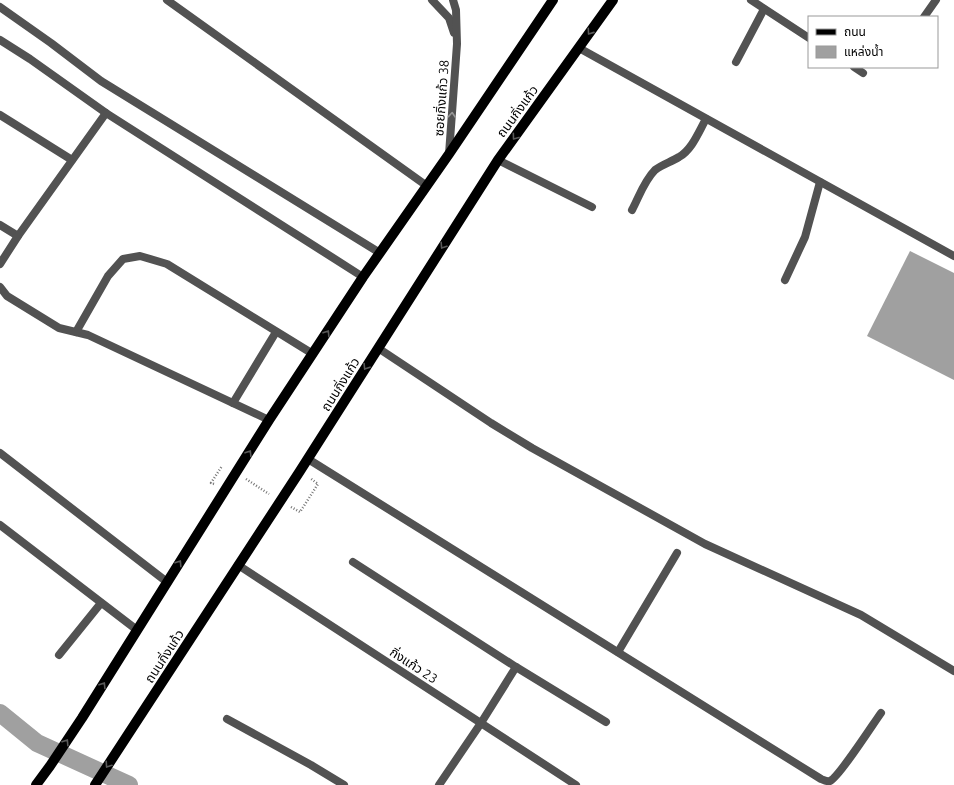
<svg xmlns="http://www.w3.org/2000/svg" width="954" height="785" viewBox="0 0 954 785" font-family="Ubuntu,'Noto Sans Thai',sans-serif">
<style>
.water{fill:#a0a0a0}
.lines{fill:none;stroke-linecap:round;stroke-linejoin:round}
.canal{stroke:#a0a0a0;stroke-width:18}
.path{stroke:#747474;stroke-width:2.5;stroke-dasharray:1 2;stroke-linecap:butt}
.service{stroke:#525252;stroke-width:8}
.minor{stroke:#525252;stroke-width:8}
.tertiary{stroke:#525252;stroke-width:8}
.primary{stroke:#000;stroke-width:10}
.oneway{stroke:#595959}
.oneway2{stroke:#979797}
.labels{text-anchor:middle;stroke-width:3;stroke-linejoin:round;paint-order:stroke}
.street-label{font-size:13px;fill:#000;stroke:#fff}
</style>
<rect width="100%" height="100%" fill="#fff"/>
<!-- water -->
<polygon class="water" points="910,251 954,273 954,380 867,336"/>
<g class="lines">
<!-- canal -->
<polyline class="canal" points="0,713 37,743 129,785"/>
<!-- path -->
<g class="path">
<polyline points="246,479 269,494"/>
<polyline points="214,484 211,483 222,466"/>
<polyline points="291,507 300,512 318,484 310,478"/>
</g>
<!-- service -->
<g class="service">
<polyline points="167,0 427,186"/>
<polyline points="751,0 809,38"/>
<polyline points="0,7 51,43 101,81 380,253"/>
<polyline points="924,17 936,0"/>
<polyline points="0,40 30,59 106,113 363,277"/>
<polyline points="579,48 954,256"/>
<polyline points="736,62 764,9"/>
<polyline points="854,67 863,73"/>
<polyline points="0,115 72,160"/>
<polyline points="498,160 592,207"/>
<path d="M632 210C639 197 644 181 655 170 663 164 671 162 679 157 692 150 699 131 706 119"/>
<polyline points="0,225 18,236"/>
<polyline points="0,264 18,236 106,113"/>
<polyline points="785,280 805,237 820,182"/>
<polyline points="0,287 7,296 59,328 88,335 269,420"/>
<polyline points="76,332 108,276 123,259 140,256 167,264 313,354"/>
<polyline points="233,403 276,332"/>
<polyline points="0,453 167,582"/>
<polyline points="0,525 137,630"/>
<polyline points="353,562 516,667 606,722"/>
<polyline points="59,655 101,603"/>
<polyline points="481,723 516,667"/>
</g>
<!-- minor -->
<g class="minor">
<polyline points="378,348 491,423 532,448 705,544 861,615 954,671"/>
<path d="M308 459 821 779C824 780 827 782 830 781 839 777 873 724 881 713"/>
<polyline points="238,565 576,785"/>
<polyline points="618,652 677,553"/>
<polyline points="227,719 311,765 344,785"/>
<polyline points="439,785 481,723"/>
</g>
<!-- tertiary -->
<g class="tertiary">
<polyline points="432,0 449,18 454,33"/>
<polyline points="449,154 457,44 456,10 453,0"/>
</g>
<!-- primary -->
<g class="primary">
<polyline points="36,785 50,766 82,718 269,420 363,277 449,154 553,0"/>
<polyline points="95,785 300,471 498,160 613,0"/>
</g>
</g>
<!-- one-way arrows -->
<defs><path id="oneway-chevron" d="M-2-3.5L2.5 0L-2 3.5" fill="none" stroke-width="1.6" stroke-linecap="round" stroke-linejoin="round"/></defs>
<g class="oneway">
<use href="#oneway-chevron" transform="translate(590 32) rotate(125)"/>
<use href="#oneway-chevron" transform="translate(515 137) rotate(126)"/>
<use href="#oneway-chevron" transform="translate(443 246) rotate(123)"/>
<use href="#oneway-chevron" transform="translate(327 333) rotate(-57)"/>
<use href="#oneway-chevron" transform="translate(366 367) rotate(122)"/>
<use href="#oneway-chevron" transform="translate(249 453) rotate(-58)"/>
<use href="#oneway-chevron" transform="translate(179 563) rotate(-57)"/>
<use href="#oneway-chevron" transform="translate(103 685) rotate(-58)"/>
<use href="#oneway-chevron" transform="translate(66 742) rotate(-57)"/>
<use href="#oneway-chevron" transform="translate(108 765) rotate(124)"/>
</g>
<use class="oneway2" href="#oneway-chevron" transform="translate(452 115) rotate(-86)"/>
<g class="labels">
<!-- street labels -->
<g class="street-label">
<text transform="translate(441 98) rotate(-86)" y="5">ซอยกิ่งแก้ว 38</text>
<text transform="translate(517 111) rotate(-54)" y="5">ถนนกิ่งแก้ว</text>
<text transform="translate(340 384) rotate(-58)" y="5">ถนนกิ่งแก้ว</text>
<text transform="translate(164 656) rotate(-57)" y="5">ถนนกิ่งแก้ว</text>
<text transform="translate(414 665) rotate(33)" y="5">กิ่งแก้ว 23</text>
</g>
</g>
<!-- legend -->
<rect x="808" y="16" width="130" height="52" fill="#ffffff" stroke="#999999"/>
<rect x="816" y="29" width="20" height="6" fill="#000000" stroke="#999999"/>
<text x="844" y="36" font-size="12" fill="#000000">ถนน</text>
<rect x="816" y="46" width="20" height="12" fill="#a0a0a0" stroke="#999999"/>
<text x="844" y="56" font-size="12" fill="#000000">แหล่งน้ำ</text>
</svg>
